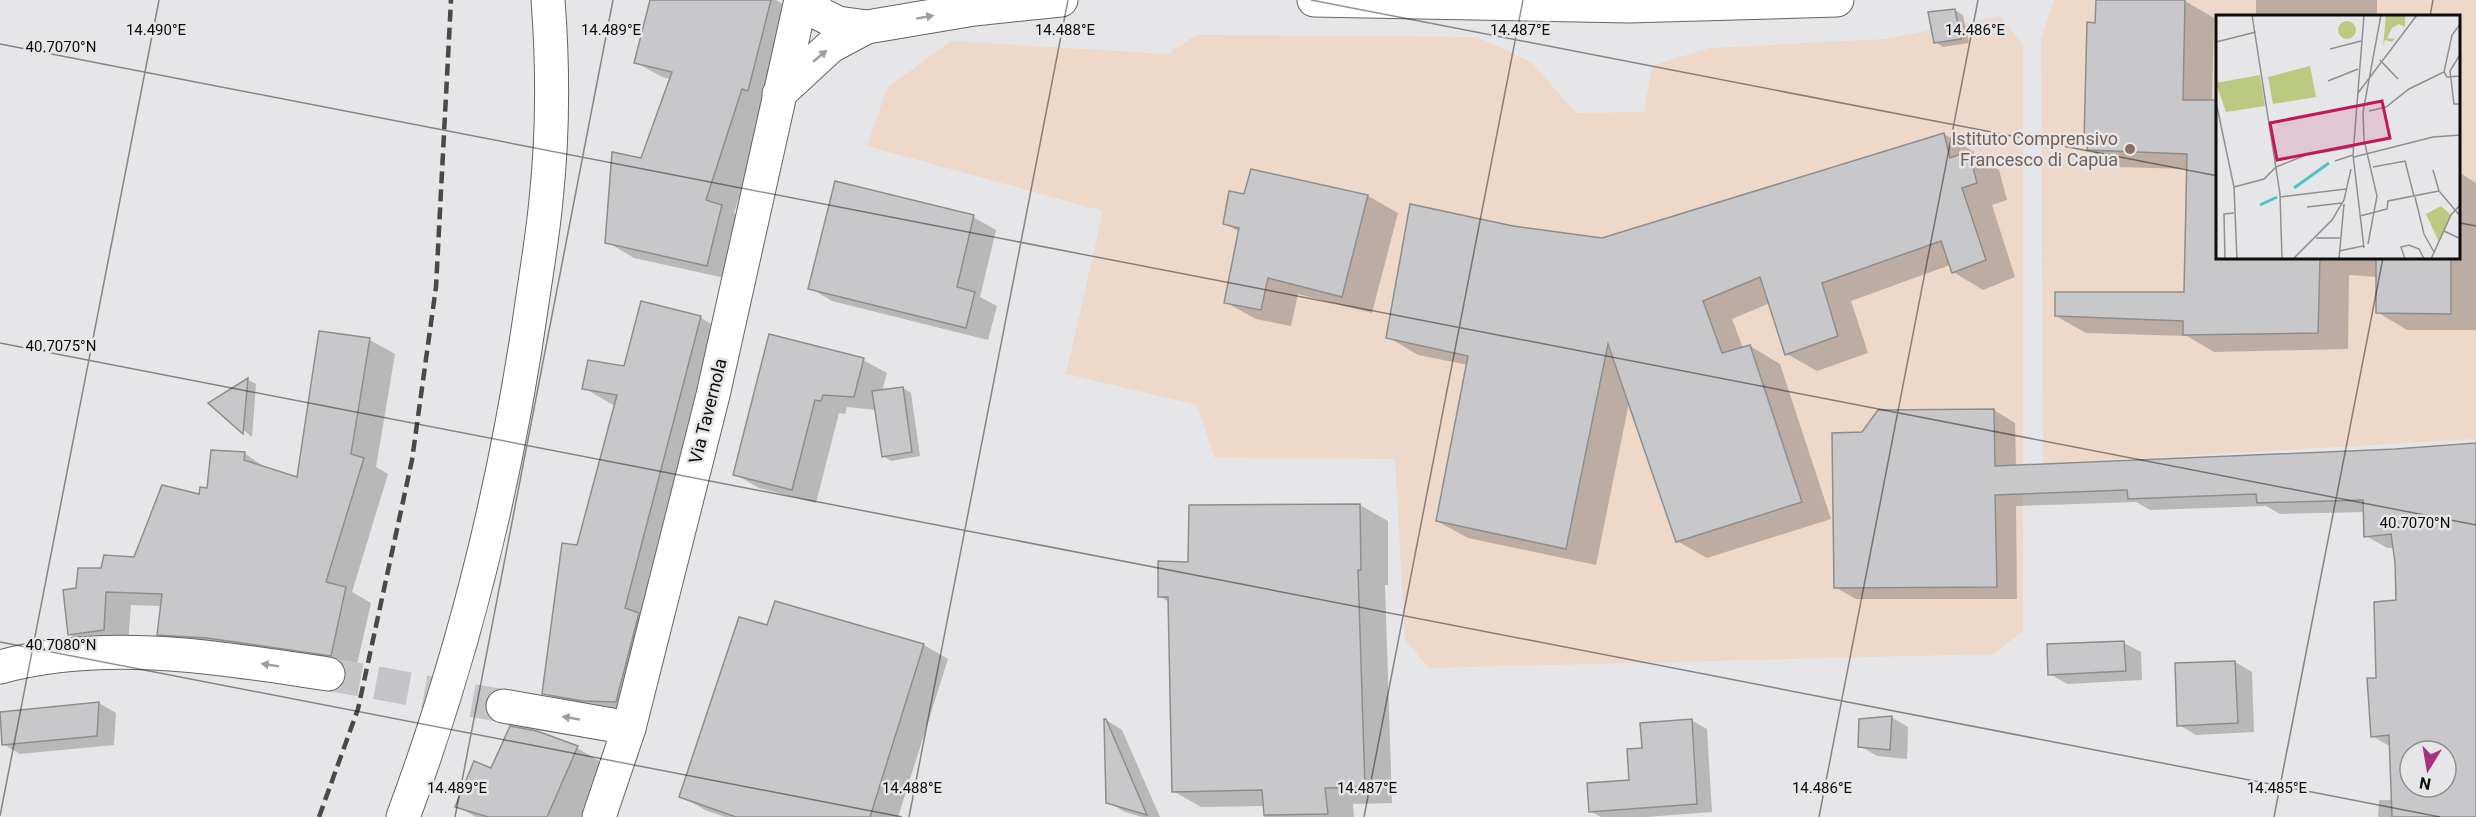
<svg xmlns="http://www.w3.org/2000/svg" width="2476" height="817" viewBox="0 0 2476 817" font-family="Roboto,sans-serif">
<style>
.education{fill:#edd8ca;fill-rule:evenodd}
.shadow{fill:#0003;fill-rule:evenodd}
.building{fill:#c8c7c9;stroke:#8e8d8e;stroke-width:1.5;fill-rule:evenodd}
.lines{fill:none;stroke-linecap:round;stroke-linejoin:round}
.street-tunnel{stroke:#c5c5c7;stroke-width:33;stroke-dasharray:33 16;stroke-linecap:butt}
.street-casing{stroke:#646465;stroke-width:35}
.secondary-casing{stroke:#646465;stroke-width:35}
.highway-casing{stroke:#646465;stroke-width:35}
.street{stroke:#fff;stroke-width:33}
.secondary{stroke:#fff;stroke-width:33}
.highway{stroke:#fff;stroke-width:33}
.rail{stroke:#494949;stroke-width:4.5;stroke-dasharray:12 6;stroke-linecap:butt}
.oneway{fill:#9e9e9e}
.ticks{fill:none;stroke:#0d0d0d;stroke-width:1.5;stroke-opacity:0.45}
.education-dot{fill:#8d6e63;stroke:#e6e6e8;stroke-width:2}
.labels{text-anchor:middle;stroke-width:5;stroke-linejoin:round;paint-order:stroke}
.education-label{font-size:18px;fill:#785e54;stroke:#e6e6e8;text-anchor:end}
.street-label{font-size:18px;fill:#0d0d0d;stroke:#e6e6e8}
.inset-river{fill:none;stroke:#4dc4c5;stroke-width:3}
.inset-road{fill:none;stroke:#8f8f90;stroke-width:1.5}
.view{fill:#c2185b;fill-opacity:0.15;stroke:#c2185b;stroke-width:3}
.inset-edge{fill:none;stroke:#0d0d0d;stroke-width:3}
.ticks-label{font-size:15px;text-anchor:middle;fill:#0d0d0d;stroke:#e6e6e8;stroke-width:5;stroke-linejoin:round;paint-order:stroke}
</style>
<rect width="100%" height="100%" fill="#e6e6e8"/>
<!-- education -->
<g class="education">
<path d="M2054 0H2476V439L2043 464 2041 40ZM2218 16H2460V258H2218Z"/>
<polygon points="2000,16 2023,45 2023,631 1994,654 1429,668 1405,640 1395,459 1215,458 1197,405 1066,374 1103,211 867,146 887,88 951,41 1167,54 1196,35 1477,37 1531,62 1576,113 1644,112 1652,66 1709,48 1887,39"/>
</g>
<!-- shadow -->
<g class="shadow">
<polygon points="652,0 776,0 798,13 734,213 749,222 734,280 634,258 607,242 642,160 671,79 662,77 635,62"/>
<rect x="2256" y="0" width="121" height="16"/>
<polygon points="2185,1 2214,18 2212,102 2218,102 2218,258 2460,258 2460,174 2462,174 2476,183 2476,330 2407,330 2377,312 2378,277 2349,275 2348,349 2214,352 2187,336 2086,333 2056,316 2185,294 2188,169 2118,167 2089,149 2096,24"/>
<polygon points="1955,10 1963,15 1969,43 1943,47 1935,42"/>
<polygon points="1944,134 1974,152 1975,156 1999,170 2007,200 1992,205 2015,277 1983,290 1953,272 1950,265 1851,301 1868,353 1817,371 1787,354 1770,303 1732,319 1743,348 1750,346 1780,364 1831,519 1707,558 1677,541 1629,403 1596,565 1468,538 1437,521 1468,365 1418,355 1388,337 1513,228 1602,240"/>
<polygon points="1245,196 1368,196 1398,213 1372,313 1298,294 1291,326 1256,319 1225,302 1240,232 1225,224"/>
<polygon points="973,217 996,230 980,297 997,306 988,340 832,301 810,288"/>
<polygon points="642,303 701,318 730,335 646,718 574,710 544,693 615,406 584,388 625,367"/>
<polygon points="320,332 370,340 395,354 376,467 388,474 352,592 371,603 356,669 233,652 184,648 159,634 162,606 131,605 128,643 94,649 69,634 77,590 103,570 135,558 244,453 269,470 298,479"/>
<polygon points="770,336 863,360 887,373 882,391 903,388 911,393 920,456 891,461 883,456 876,410 847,407 845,414 839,413 816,503 759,488 735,474"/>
<polygon points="248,380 256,384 252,437 211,403"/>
<path d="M1994 410 2015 423 2016 466 2395 451 2476 444V817H2378L2379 800H2393L2391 747 2372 736 2377 679 2397 602 2394 548H2387L2366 536 2365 512 2280 514 2266 506 2150 510 2136 502 2016 506 2017 599H1856L1835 587 1863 434ZM2410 751H2446V787H2410Z"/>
<polygon points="1360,505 1388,521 1388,585 1385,585 1392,803 1353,804 1354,817 1264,817 1264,806 1201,807 1173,791 1169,602 1159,596 1190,564"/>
<polygon points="776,603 924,645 948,659 898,817 725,817 705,810 681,796 768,626"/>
<polygon points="2124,643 2141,652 2142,680 2067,684 2050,674"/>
<polygon points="2235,662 2252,672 2254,732 2196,735 2179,725"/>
<polygon points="99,703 116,713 114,745 20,754 3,744 0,713"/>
<polygon points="1891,717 1908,727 1907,759 1877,756 1860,746"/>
<polygon points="1106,720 1122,730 1160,817 1142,817 1125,812 1108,802"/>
<polygon points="1691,720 1707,729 1712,812 1646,817 1601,817 1590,811 1630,782"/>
<polygon points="577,748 606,765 584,817 476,817 457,806 492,770"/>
</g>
<!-- building -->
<g class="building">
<polygon points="650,0 771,0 748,91 742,89 706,200 722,205 707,266 605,243 612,152 641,158 672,72 634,63"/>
<polygon points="2096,0 2185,0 2183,100 2218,100 2218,258 2320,258 2318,333 2183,335 2183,321 2055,316 2055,292 2184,292 2187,154 2087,150 2088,144 2084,143 2087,22 2095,23"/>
<polygon points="1955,9 1961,39 1934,43 1928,12"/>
<polygon points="1944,133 1950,158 1969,151 1977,183 1962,188 1986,260 1952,273 1941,241 1822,283 1838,336 1785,355 1760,277 1703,301 1722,353 1750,345 1802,502 1676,542 1608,344 1566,549 1436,521 1468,356 1386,338 1410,204 1513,226 1602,238"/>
<polygon points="1251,169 1368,195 1342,297 1268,278 1261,310 1224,303 1239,228 1223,224 1229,191 1244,194"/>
<polygon points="835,181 974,215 957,287 975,292 966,328 808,289"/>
<polygon points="2376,258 2451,258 2451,314 2376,313"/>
<polygon points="641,301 701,316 625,608 639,613 616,702 583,701 542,694 562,543 577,545 617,395 582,389 588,360 624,366"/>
<polygon points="319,331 370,338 351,454 364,458 326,582 346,587 331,656 207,638 157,635 162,594 106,592 104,630 68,635 63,590 76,588 78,568 101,568 104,555 134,557 162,485 199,494 200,487 207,488 211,450 245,452 244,460 297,477"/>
<polygon points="769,334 864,358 854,397 823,395 821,401 815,400 792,490 733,475"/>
<polygon points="248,378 243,434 208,403"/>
<polygon points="903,387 912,452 882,457 872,391"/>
<path d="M1994 409 1995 466 2395 449 2476 443V817H2392L2389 735 2371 737 2367 678H2376L2374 602 2396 600 2395 562 2391 534 2364 537 2363 500 2257 503 2256 494 2128 499 2127 490 1995 495 1997 587 1834 588 1832 433 1862 432 1878 410ZM2410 751H2446V787H2410Z"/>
<polygon points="1360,504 1361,570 1358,570 1365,787 1325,788 1328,814 1264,815 1262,790 1172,792 1168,597 1158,597 1158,561 1188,562 1189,505"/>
<polygon points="775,601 924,644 870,817 736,817 679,797 739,617 767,625"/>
<polygon points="2124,641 2126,671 2048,675 2047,644"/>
<polygon points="2235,661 2238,723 2177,726 2175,663"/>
<polygon points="99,702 97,736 2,745 0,712"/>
<polygon points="1892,716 1890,750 1858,747 1859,719"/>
<polygon points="1104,719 1106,719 1147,815 1106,803"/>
<polygon points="1692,719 1697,804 1589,812 1587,783 1629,780 1627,749 1642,748 1640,723"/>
<polygon points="510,726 537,731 578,746 547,817 488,817 455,807 474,761 491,768"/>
</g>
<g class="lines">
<!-- street-tunnel -->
<polyline class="street-tunnel" points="328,674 503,706"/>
<!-- street casing -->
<g class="street-casing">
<g id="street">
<path d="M0 667C107 638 220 658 328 674"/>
<polyline points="503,706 629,728"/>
</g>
</g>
<!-- secondary casing -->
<g class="secondary-casing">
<g id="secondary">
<polyline points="810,0 820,14 838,23 867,27 974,9 1061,0"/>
<polyline points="1314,0 1629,6 1837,0"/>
<polyline points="779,94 831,46 867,27"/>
<polyline points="599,817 629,728 713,395 801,0"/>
</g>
</g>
<!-- highway casing -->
<g class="highway-casing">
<path id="highway" d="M403 817C465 651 507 478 532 303 537 268 543 234 546 200 553 135 553 65 548 0"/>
</g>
<!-- street -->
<use href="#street" class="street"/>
<!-- secondary -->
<use href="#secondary" class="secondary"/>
<!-- highway -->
<use href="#highway" class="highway"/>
<!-- rail -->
<polyline class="rail" points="319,817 358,709 412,460 436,287 451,0"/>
</g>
<!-- one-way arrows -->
<defs><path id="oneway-solid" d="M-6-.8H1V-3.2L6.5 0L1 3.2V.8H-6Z" transform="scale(1.5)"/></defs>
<g class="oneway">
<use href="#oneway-solid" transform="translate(925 17) rotate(-10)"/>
<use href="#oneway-solid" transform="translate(820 56) rotate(-40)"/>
<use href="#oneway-solid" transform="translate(270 665) rotate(-171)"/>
<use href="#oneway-solid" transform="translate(571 718) rotate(-170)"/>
</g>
<!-- ticks -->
<path class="ticks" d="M1311 0 2218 176M2430 16 2433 0M0 44 2476 525M2460 223 2476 226M0 343 2440 817M0 642 902 817M0 816 159 0M455 817 613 0M909 817 1068 0M1364 817 1523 0M1819 817 1978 0M2274 817 2383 258"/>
<!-- markers -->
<circle class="education-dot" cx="2130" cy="149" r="6"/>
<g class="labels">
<!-- education labels -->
<g class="education-label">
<text x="2118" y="145">Istituto Comprensivo<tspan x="2118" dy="21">Francesco di Capua</tspan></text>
</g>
<!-- street labels -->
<g class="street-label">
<text transform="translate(708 411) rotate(-76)" y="6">Via Tavernola</text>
</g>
</g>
<!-- overview -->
<g transform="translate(2216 15)">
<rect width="244" height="244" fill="#e6e6e8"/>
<path d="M170 0H189V12L183 9 176 13 171 23 179 24 176 27 169 25 167 31ZM122 15a9 9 0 1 1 18 0a9 9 0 1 1-18 0ZM94 51 100 82 57 89 52 62ZM44 60 49 91 10 97 0 68ZM225 191 235 200 223 227 210 199Z" fill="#bcc980"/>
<path class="inset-river" d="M78 173 113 148M44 190 61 182"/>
<path class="inset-road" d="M36 0 64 179 66 244M0 27 40 17M114 34 145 26M245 38 234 56 238 89H245M164 45 182 64M228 57 231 62 245 61M112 66 142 54M142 78 201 0M0 87 18 172 21 244M153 96 170 92 193 74 228 57 236 20 245 8M138 142 217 122 245 120M119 146 137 140M157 152 189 146 198 181M217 155 223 176 245 202M18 172 48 164 60 152 90 140 137 132M64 182 130 174M199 182 208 219 218 237M91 192 126 188M144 201 171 194 172 186 223 176M228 216 245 224M100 223H124M152 229 161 181 148 125 147 97 165 0M148 233 137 140 148 0M123 236 147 231M9 244 8 199 18 198M77 244 116 205 128 185 135 154M123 244 128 189M189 244 185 232 193 230 203 234 208 244M215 244 235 200 245 189"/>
<path class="view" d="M166 86 174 123 61 145 54 108Z"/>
<rect width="244" height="244" class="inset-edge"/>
</g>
<g class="ticks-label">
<text x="156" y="35">14.490°E</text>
<text x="611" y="35">14.489°E</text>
<text x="1065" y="35">14.488°E</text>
<text x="1520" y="35">14.487°E</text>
<text x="1975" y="35">14.486°E</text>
<text x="61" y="52">40.7070°N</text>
<text x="61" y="351">40.7075°N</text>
<text x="2415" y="528">40.7070°N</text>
<text x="61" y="650">40.7080°N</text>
<text x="457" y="793">14.489°E</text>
<text x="912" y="793">14.488°E</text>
<text x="1367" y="793">14.487°E</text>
<text x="1822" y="793">14.486°E</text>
<text x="2277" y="793">14.485°E</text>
</g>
<!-- north arrow -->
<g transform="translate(2428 769) rotate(191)"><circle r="28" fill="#e6e6e8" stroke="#8f8f90" stroke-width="1.5"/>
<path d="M0-4.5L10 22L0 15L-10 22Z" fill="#aa2f82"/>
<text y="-9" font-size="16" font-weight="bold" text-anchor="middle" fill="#0d0d0d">N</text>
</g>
</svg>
